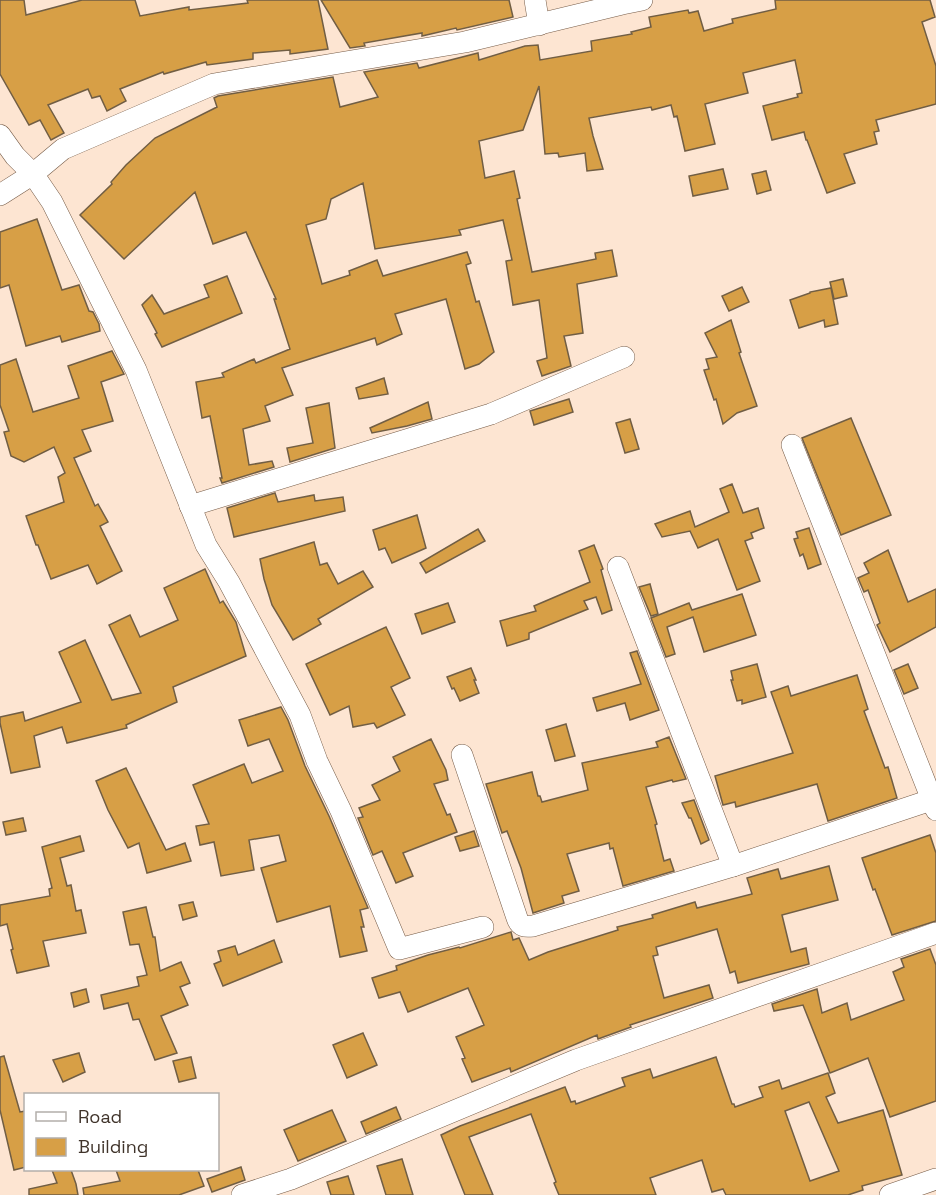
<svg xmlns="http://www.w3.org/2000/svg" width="936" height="1195" viewBox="0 0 936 1195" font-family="'Space Grotesk',sans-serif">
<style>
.building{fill:#d79f46;stroke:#715e44;stroke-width:1.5;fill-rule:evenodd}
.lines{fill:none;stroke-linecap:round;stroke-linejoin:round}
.street-casing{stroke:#765c48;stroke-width:22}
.street{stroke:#fff;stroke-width:21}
</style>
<rect width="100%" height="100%" fill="#fde5d2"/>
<!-- building -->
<g class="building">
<polygon points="0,0 24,0 26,15 82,0 135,0 140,16 189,7 189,10 248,3 247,0 318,0 328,49 290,54 290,50 253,53 253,59 207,65 206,62 164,74 163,72 120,89 126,101 107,111 100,96 92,98 88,89 48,105 64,133 51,140 40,120 29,125 0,74"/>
<polygon points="321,0 509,0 513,17 457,30 456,28 422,36 422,33 364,43 365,46 350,48"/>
<polygon points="775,0 930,0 935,17 922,22 936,66 936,104 876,120 879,131 874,132 877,144 844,154 855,183 827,193 807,140 806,140 804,132 772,140 763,106 798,97 797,94 802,93 795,60 743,73 748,93 705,104 715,144 685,151 677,116 674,117 671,105 652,110 651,107 589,118 593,136 603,169 587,171 585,153 559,157 558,153 545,154 539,86 523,130 479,141 485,178 514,171 520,198 517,199 532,272 596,259 595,253 612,250 617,276 577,284 583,333 564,336 571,366 542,376 537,361 547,358 539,300 513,305 506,261 512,260 503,220 459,230 461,235 375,249 363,183 331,199 326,219 306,225 322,284 350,275 349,271 377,260 383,276 467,252 471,263 466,265 476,302 479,301 494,352 479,364 465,369 446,299 395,314 402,334 377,345 375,338 282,368 293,395 265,406 270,421 243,429 249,465 272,461 274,467 222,483 220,478 222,478 210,416 202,418 196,382 224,377 222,373 254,359 256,363 290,349 274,299 276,299 246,232 213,244 195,192 124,259 80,215 112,184 111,182 126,165 155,138 217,107 214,98 218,96 333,77 340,107 378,97 364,72 417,63 419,68 478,53 479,60 525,46 538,45 540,60 592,51 591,41 632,34 631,32 651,27 649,17 688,10 689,13 698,11 704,31 733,23 732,19 776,9"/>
<polygon points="723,169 728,189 693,196 689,176"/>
<polygon points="766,171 771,190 757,194 752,174"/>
<polygon points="37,219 62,290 79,285 89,311 93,312 99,324 100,331 62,342 60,336 26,346 9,285 0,288 0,232"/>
<polygon points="227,276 242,313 162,347 155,334 157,333 142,305 152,295 164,314 209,297 204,285"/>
<polygon points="843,279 847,296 834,299 830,282"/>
<polygon points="742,287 749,302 729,311 722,296"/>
<polygon points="831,288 838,324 825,327 824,320 799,328 790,300 810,293 810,292"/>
<polygon points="731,320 741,352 739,353 757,406 737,413 723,424 716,399 714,400 704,370 709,369 706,359 717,357 705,333"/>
<polygon points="112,351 124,374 101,382 113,421 82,430 91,451 74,458 95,506 98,504 108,522 100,526 122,571 97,584 88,565 51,579 38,545 36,545 26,516 64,502 58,477 65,473 54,447 24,462 11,456 4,432 9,431 0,405 0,365 16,359 33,412 79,398 68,366"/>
<polygon points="384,378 388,394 359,399 356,388"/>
<polygon points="569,399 573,412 534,425 530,411"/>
<polygon points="428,402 432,419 407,426 372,433 370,428"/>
<polygon points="329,403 335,448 290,462 287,448 313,443 306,408"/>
<polygon points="851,418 891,515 841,535 802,438"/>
<polygon points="630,419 639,449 625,453 616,423"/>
<polygon points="732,484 743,513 758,508 764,528 751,533 753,538 745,541 760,581 737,590 718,539 698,548 690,531 662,537 655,524 690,511 695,527 729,512 720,489"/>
<polygon points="275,493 278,502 314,495 315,501 343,497 345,511 234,537 227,508"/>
<polygon points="417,515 426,548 392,563 385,548 379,550 373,530"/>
<polygon points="809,528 821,564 808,569 803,554 800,556 794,539 798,538 796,532"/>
<polygon points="478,529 485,541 426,573 420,563"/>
<polygon points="314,542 320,565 327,563 338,584 363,571 373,587 318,619 321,624 293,640 272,605 264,579 260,559"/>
<polygon points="594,545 603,569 601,570 612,610 602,614 596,597 584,601 588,609 529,633 529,639 507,646 500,621 536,611 534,606 590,582 579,551"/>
<polygon points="888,550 908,602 936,589 936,627 890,652 877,625 880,623 868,590 864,592 858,578 869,573 864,563"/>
<polygon points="205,569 220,603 223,601 236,622 246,656 173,687 177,702 126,725 127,728 67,743 62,727 34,736 40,767 11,773 0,723 0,717 23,712 25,721 81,702 59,652 85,640 112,700 141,693 109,625 130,615 140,637 178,620 164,588"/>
<polygon points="650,584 658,614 651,616 639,587"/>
<polygon points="742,594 756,635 704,652 693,617 667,627 675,654 666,657 651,618 689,603 692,610"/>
<polygon points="448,603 455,622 422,634 415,614"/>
<polygon points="386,627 410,678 391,687 405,715 377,728 374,723 353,727 349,706 330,715 306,664"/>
<polygon points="637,651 659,710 630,720 625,703 597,711 593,698 641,684 630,653"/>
<polygon points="757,664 766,697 742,704 742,700 737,701 731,680 733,680 731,671"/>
<polygon points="908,664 918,688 904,694 894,670"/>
<polygon points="471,668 476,680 474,680 479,693 460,701 454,688 452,689 447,677"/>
<polygon points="857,675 868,709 864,711 885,768 888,767 897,798 828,821 817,784 736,807 735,802 723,805 715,776 793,753 771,692 788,686 791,696"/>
<polygon points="281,707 288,720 305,766 329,816 368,908 360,910 364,927 361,927 367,951 340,957 330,906 277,922 261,868 286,861 279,835 249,840 254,870 221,876 214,842 200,845 196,826 209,824 193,785 244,764 252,783 283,771 269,739 248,746 239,720"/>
<polygon points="566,724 575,756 555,761 546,730"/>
<polygon points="669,737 686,779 673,782 672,780 646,787 657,824 655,825 664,861 670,859 674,871 623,886 613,848 610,849 609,843 567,854 579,891 562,896 564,903 533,913 521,868 507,831 502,833 486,784 532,772 538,796 540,796 542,802 588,790 582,763 658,747 656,742"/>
<polygon points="431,739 446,770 448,780 434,784 447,815 450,814 457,832 403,853 413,876 396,883 382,851 373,855 358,818 363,817 359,808 380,800 372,785 400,771 393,757"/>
<polygon points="126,768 166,850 185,843 191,861 147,873 139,843 128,848 108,810 96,781"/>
<polygon points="694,800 709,840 701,844 691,818 689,818 682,803"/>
<polygon points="23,818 26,831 6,835 3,822"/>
<polygon points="474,831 479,846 460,851 455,837"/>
<polygon points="930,835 936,853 936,921 892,935 875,889 873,890 862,858"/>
<polygon points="80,836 84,851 60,858 67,886 71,885 76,911 81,910 86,933 43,941 49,966 17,973 11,950 13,949 7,924 0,926 0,905 50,896 49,889 52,888 42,847"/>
<polygon points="829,866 838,900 782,915 791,952 806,948 809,964 738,983 735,971 730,973 717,929 656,947 658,955 653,956 664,998 709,985 713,998 630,1025 631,1027 598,1039 597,1035 511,1072 510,1068 472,1082 462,1059 465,1058 456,1037 484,1025 468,988 408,1012 400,992 379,998 372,978 397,970 396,966 428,955 459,947 460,948 511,932 513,940 519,938 529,960 548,952 618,930 617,927 653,918 652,915 695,902 697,908 752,894 747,878 778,869 781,879"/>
<polygon points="193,902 197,916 183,920 179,905"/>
<polygon points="146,907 153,937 155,937 160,971 181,962 190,983 180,987 188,1005 161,1016 177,1053 155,1060 139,1019 133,1020 128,1003 104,1009 101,995 139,986 137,977 147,975 139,944 130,945 123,912"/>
<polygon points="274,940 282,962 223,986 214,964 221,961 218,951 235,946 238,955"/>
<polygon points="930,949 936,965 936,1101 890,1117 868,1058 830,1073 803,1005 774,1011 772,1004 817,989 822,1013 847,1003 851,1020 904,1000 893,972 904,967 901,959"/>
<polygon points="86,989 89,1002 74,1007 71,993"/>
<polygon points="363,1033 377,1065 347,1078 333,1045"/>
<polygon points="79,1053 85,1072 63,1082 53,1060"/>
<polygon points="4,1056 20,1112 26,1111 26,1167 14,1170 0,1110 0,1057"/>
<polygon points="191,1057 196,1078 179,1082 173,1061"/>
<path d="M716 1057 732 1104H734L735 1107 763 1097 759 1087 779 1080 782 1089 828 1073 835 1093 826 1097 838 1123 883 1110 902 1175 862 1186 863 1190 848 1195H726L723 1189 712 1192 702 1160 650 1178 656 1195H559L554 1183 556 1182 531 1114 469 1137 493 1195H465L441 1135 460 1126 565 1087 571 1102 575 1101 576 1104 625 1086 622 1078 650 1069 653 1078ZM809 1102 839 1171 810 1181 785 1111Z"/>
<polygon points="396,1107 401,1119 366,1134 361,1122"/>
<polygon points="332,1110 346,1141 298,1161 284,1130"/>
<polygon points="402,1159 413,1195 386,1195 377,1166"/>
<polygon points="241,1167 245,1180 212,1192 207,1179"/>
<polygon points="52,1170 71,1170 76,1184 78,1195 29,1195 29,1189 57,1183"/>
<polygon points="116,1170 198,1170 204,1186 179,1195 84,1195 83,1188 120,1181"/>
<polygon points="348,1176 354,1195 331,1195 327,1182"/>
</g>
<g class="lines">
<!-- street casing -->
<g class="street-casing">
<g id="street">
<polyline points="535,0 539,25"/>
<polyline points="0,135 15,156 33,174 52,202 136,370 206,545 229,582 300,715 317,761 341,811 399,949 483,927"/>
<polyline points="0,195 33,174 63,149 214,84 465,42 622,4 642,0"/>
<polyline points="792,445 936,810"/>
<polyline points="190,506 491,414 624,357"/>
<polyline points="618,567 733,866"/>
<path d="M462 755 517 918C520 927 525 927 533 926L733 866 931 800"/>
<polyline points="242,1195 291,1179 576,1060 936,933"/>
<polyline points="890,1195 936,1179"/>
</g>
</g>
<!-- street -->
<use href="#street" class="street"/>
</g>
<!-- legend -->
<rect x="24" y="1093" width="195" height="78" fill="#ffffff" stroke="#b3aeaa" stroke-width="1.5"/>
<rect x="36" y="1112" width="30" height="9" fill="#ffffff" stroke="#b3aeaa" stroke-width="1.5"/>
<text x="78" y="1123" font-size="18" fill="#40342b">Road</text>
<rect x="36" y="1138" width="30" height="18" fill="#d79f46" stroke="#b3aeaa" stroke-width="1.5"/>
<text x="78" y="1153" font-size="18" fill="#40342b">Building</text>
</svg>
